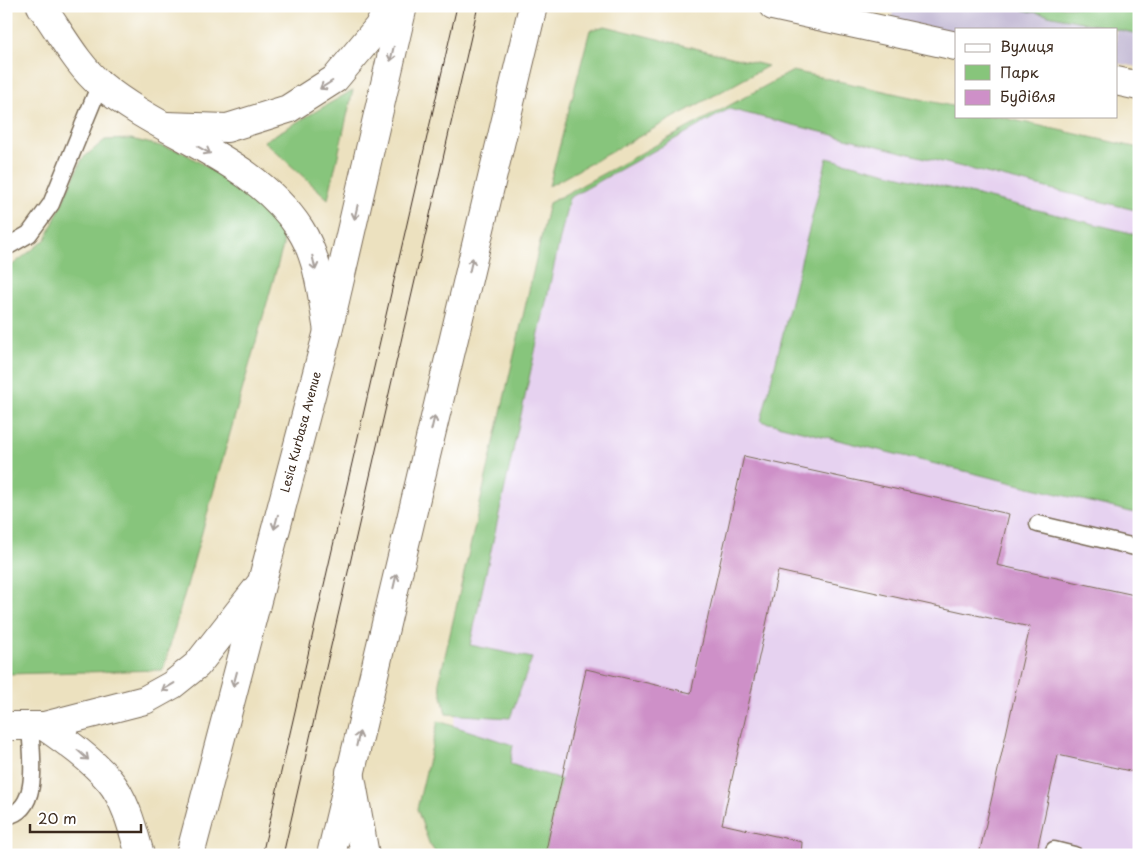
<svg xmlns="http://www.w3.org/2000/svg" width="1145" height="861" viewBox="0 0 1145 861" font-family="'Playpen Sans',sans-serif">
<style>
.built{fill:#e6d2f0}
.industrial{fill:#c8bfd8}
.green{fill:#87c57b;stroke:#61784c}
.building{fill:#ce90c8}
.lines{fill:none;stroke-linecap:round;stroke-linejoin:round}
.lane-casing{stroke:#796a56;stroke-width:19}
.street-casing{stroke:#796a56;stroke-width:30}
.secondary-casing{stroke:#796a56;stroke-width:30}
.primary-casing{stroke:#796a56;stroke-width:30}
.lane{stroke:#fff;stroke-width:16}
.street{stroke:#fff;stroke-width:28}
.secondary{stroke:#fff;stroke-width:28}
.primary{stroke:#fff;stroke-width:28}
.tram{stroke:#3b2a1e;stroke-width:1}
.oneway{stroke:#a79f9a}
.labels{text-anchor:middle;stroke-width:4.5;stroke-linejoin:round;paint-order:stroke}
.street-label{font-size:12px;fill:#3b2a1e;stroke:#fff}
</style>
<rect width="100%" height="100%" fill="#fff"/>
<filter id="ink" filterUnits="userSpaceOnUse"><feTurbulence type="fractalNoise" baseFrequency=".02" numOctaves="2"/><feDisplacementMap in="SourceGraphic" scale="10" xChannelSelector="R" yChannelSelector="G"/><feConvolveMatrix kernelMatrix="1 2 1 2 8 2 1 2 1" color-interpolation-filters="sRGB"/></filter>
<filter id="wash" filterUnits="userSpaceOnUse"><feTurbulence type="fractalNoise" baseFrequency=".0096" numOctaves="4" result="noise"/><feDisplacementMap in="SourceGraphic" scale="20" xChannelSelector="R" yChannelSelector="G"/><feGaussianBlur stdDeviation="1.12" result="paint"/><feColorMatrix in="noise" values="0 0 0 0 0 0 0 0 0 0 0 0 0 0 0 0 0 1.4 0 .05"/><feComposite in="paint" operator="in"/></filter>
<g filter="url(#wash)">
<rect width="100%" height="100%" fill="#ece1bf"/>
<!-- built -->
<polygon class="built" points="729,109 1139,211 1139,855 437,855 429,843 470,646 569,198"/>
<!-- industrial -->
<polygon class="industrial" points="894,6 1139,6 1139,67 1116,63 1116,29 956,29 956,33 891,20"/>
<!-- green -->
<g class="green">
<polygon points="1005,6 1139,8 1139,34"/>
<polygon points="605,26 768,66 549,186 590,30"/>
<polygon points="793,71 956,107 956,116 996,116 1139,148 1139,211 729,109 569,198 470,645 532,658 510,718 446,714 439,682 549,203"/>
<polygon points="353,90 328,199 264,141"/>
<polygon points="131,139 181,151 241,188 283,228 283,246 163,670 6,674 6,270 46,239 82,159 105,140"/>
<polygon points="827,158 1139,235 1139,514 761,421"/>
<polygon points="438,721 513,745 510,764 561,779 546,849 569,855 437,855 429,843 417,809"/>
</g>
<g id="blocks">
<!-- building -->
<polygon class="building" points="744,456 1009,514 997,565 1139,596 1139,773 1058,755 1036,855 979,855 1030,627 778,571 722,824 802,842 801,855 569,855 546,850 586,669 691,693"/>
</g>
</g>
<g filter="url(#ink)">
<use href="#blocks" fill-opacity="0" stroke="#796a56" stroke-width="1"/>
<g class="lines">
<!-- lane casing -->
<g class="lane-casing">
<g id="lane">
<polyline points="6,244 10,245 29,234 51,204 100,84"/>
<polyline points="1038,524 1139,548"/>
<path d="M6 816C42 810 31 752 30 726"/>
<polyline points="1054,850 1074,855"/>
</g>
</g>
<!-- street casing -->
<g class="street-casing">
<g id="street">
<path d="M41 6C60 32 77 65 101 85 164 137 254 158 300 229 319 258 322 297 328 331"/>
<polyline points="773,6 956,46"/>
<polyline points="1116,81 1139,86"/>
<polyline points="166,126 227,128 288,109 335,79 380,25 388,6"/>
<polyline points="350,772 365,855"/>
</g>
</g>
<!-- secondary casing -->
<g class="secondary-casing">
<g id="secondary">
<polyline points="6,726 44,726 145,700 172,685 197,665 259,586"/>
<path d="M44 726C67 742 91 759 109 780 126 800 133 830 140 855"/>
</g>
</g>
<!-- primary casing -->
<g class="primary-casing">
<g id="primary">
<polyline points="190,855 328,331 403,6"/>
<polyline points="331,855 533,6"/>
</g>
</g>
<!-- lane -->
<use href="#lane" class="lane"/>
<!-- street -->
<use href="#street" class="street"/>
<!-- secondary -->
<use href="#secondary" class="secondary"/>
<!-- primary -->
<use href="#primary" class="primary"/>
<!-- tram -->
<g class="tram">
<polyline points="262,855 457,6"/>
<polyline points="283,855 478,6"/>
</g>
</g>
<!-- one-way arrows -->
<defs><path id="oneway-shaft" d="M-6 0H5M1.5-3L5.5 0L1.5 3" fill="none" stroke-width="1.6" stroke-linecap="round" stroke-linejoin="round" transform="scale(1.25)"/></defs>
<g class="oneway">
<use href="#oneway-shaft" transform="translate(392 54) rotate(103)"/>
<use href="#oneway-shaft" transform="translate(326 85) rotate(148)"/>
<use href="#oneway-shaft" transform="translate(204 150) rotate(29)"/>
<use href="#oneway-shaft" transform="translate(356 212) rotate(103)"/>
<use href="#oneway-shaft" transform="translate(314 263) rotate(77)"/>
<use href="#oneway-shaft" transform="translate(471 265) rotate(-77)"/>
<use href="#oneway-shaft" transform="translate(433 423) rotate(-77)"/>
<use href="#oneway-shaft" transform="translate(276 522) rotate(105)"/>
<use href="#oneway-shaft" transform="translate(395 581) rotate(-77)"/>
<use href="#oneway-shaft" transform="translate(235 679) rotate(105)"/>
<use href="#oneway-shaft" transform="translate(168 687) rotate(149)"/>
<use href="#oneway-shaft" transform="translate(358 739) rotate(-77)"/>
<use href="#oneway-shaft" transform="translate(83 755) rotate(42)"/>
</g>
</g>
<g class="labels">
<!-- street labels -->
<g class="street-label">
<text transform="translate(301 432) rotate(-75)" y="4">Lesia Kurbasa Avenue</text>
</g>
</g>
<!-- margin -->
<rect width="1145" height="861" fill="none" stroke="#fff" stroke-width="25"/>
<!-- legend -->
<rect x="955" y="28" width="162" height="90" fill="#ffffff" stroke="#b1aaa5"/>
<rect x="965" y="44" width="25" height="8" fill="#ffffff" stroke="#b1aaa5"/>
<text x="1000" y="52" font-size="15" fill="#3b2a1e">Вулиця</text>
<rect x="965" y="65" width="25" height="15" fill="#87c57b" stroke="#b1aaa5"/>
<text x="1000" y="78" font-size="15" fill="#3b2a1e">Парк</text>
<rect x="965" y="90" width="25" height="15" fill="#ce90c8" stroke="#b1aaa5"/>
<text x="1000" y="102" font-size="15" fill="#3b2a1e">Будівля</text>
<!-- scale -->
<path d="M30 824v8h111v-8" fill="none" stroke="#3b2a1e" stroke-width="2.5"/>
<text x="38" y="824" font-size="15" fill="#3b2a1e" stroke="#ffffff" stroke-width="4" paint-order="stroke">20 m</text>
</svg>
